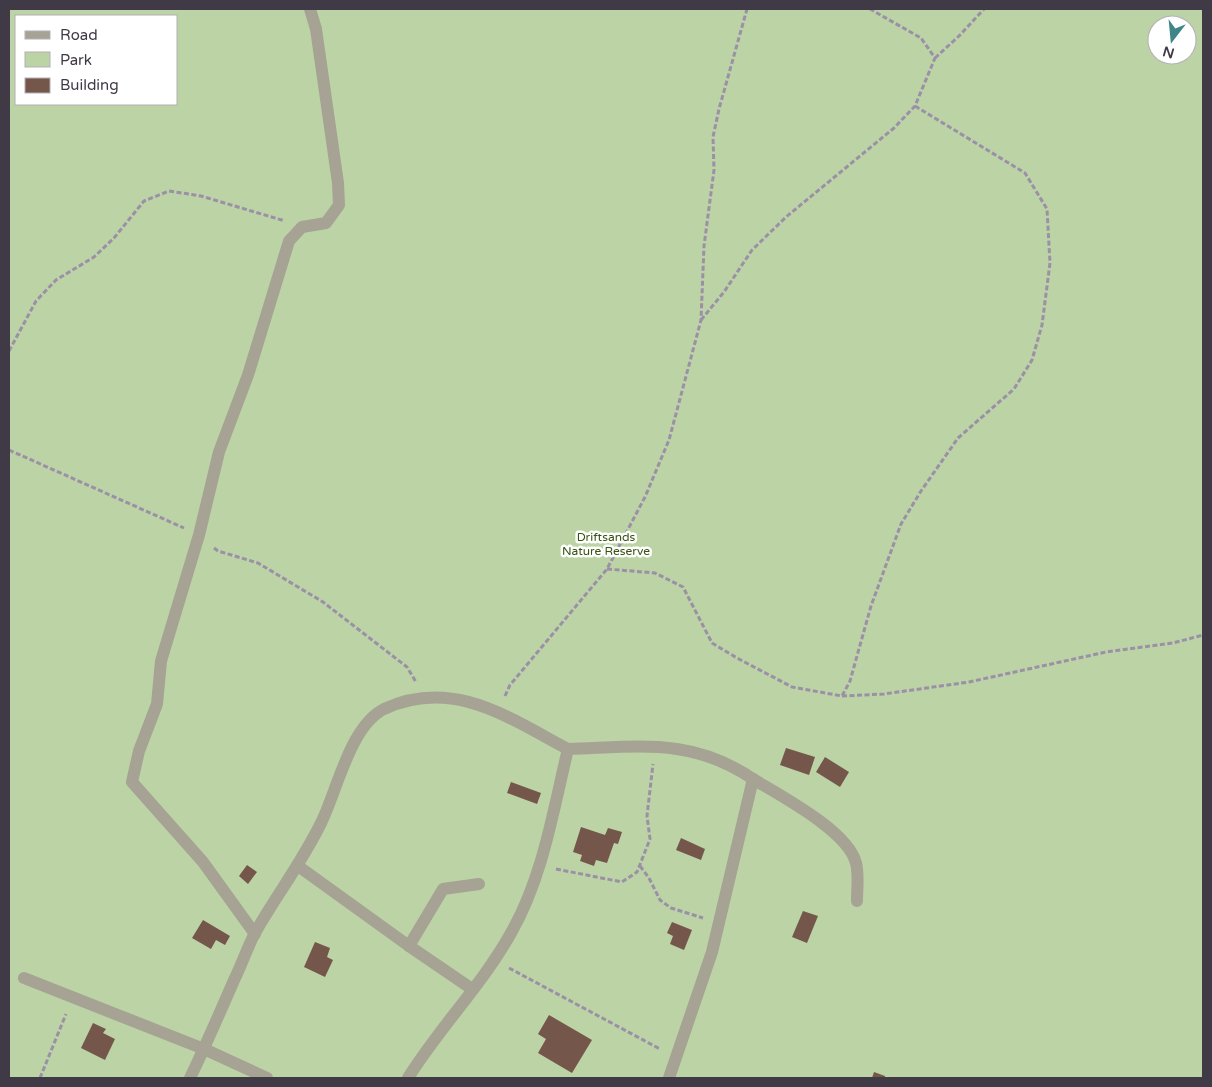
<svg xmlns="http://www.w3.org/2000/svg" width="1212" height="1087" viewBox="0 0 1212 1087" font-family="'Varela Round',sans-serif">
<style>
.green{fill:#bcd3a6;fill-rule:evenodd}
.building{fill:#75564b}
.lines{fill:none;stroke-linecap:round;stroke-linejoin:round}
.path{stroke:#9b90a6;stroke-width:3;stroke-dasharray:5 2.5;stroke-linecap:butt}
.minor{stroke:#a6a294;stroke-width:12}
.labels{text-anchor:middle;stroke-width:5;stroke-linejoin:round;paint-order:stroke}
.park-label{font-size:12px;fill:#375310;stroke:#fff}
</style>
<rect width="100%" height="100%" fill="#efe0ff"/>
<!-- green -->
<path class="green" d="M9 9H1203V1078H9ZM16 16H176V104H16ZM1157 25H1187V55H1157Z"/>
<!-- building -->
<g class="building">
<polygon points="786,748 815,757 809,775 780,765"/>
<polygon points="825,757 849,772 840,787 816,772"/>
<polygon points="511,782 541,793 537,804 507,793"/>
<polygon points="581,827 605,835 608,828 622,832 618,844 614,843 607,863 596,860 594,866 580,861 582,855 573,852"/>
<polygon points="681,838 705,849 701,860 676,850"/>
<polygon points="247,865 257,872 248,884 239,876"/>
<polygon points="803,911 818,916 807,943 792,937"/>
<polygon points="203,920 230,936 225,945 216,940 211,949 192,938"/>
<polygon points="672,922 692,930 684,950 670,944 673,936 667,933"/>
<polygon points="315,942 330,948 327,957 333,960 325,977 304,967"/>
<polygon points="549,1015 592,1040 572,1073 538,1053 546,1039 538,1034"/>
<polygon points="93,1023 106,1029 103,1033 115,1039 105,1060 81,1048"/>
<polygon points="874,1072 885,1076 885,1078 872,1078"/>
</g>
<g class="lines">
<!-- path -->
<g class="path">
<polyline points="935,58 959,36 984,9"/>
<polyline points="701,320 724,292 752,250 786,217 894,128 915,106 935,58 921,38 870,9"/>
<polyline points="9,351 36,301 56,280 94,257 114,238 144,201 169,191 201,196 285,221"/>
<polyline points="9,450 184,528"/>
<polyline points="214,548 218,551 258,563 323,602 407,667 416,682"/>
<polyline points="607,569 655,573 683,587 712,643 737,658 792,687 842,696 850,681 871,606 901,524 921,491 958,438 1014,389 1032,360 1042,325 1050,263 1047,209 1025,173 915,106"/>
<polyline points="505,696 510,685 607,569 645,497 669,440 701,320 704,246 714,170 713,137 719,109 747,9"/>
<polyline points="842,696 884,694 969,682 1106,652 1173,643 1203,635"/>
<polyline points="640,866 649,878 660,900 671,908 703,918"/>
<polyline points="556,869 622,882 637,872 650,839 647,816 653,764"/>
<polyline points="509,968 660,1049"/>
<polyline points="40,1078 66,1014"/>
</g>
<!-- minor -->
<g class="minor">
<path d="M753 779C781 796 848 831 856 863 859 875 857 889 857 901"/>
<polyline points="298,866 409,946 472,989"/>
<polyline points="255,934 203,862 132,782 139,751 157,704 161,661 199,535 219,452 248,375 289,241 302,227 326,223 339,205 338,183 316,29 310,9"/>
<polyline points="409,946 443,889 479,884"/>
<polyline points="24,978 204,1049 267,1078"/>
<path d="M190 1078C206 1045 220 1012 235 978 242 964 247 948 255 933 276 896 302 862 321 823 337 791 350 726 384 709 453 677 509 718 568 749"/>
<path d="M408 1078C439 1028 482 985 511 933 543 877 553 811 568 749 639 747 691 737 753 779L712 952 669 1078"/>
</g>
</g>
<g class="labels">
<!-- park labels -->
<g class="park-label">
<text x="606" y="541">Driftsands<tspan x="606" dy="14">Nature Reserve</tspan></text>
</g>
</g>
<!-- border -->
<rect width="1212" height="1087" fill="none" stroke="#403946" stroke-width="20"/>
<!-- legend -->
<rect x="15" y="15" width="162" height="90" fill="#ffffff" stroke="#b3b0b5"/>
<rect x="25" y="31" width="25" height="8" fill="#a6a294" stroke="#b3b0b5"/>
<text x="60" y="40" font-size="15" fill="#403946">Road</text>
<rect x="25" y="52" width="25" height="15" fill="#bcd3a6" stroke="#b3b0b5"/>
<text x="60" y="65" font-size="15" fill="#403946">Park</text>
<rect x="25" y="78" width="25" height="15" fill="#75564b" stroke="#b3b0b5"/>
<text x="60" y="90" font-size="15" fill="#403946">Building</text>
<!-- north arrow -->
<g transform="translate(1172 40) rotate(196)"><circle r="24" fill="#ffffff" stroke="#b3b0b5"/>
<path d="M0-4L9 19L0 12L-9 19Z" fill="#3e8688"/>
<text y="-8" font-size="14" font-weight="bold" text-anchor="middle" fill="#403946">N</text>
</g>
</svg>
